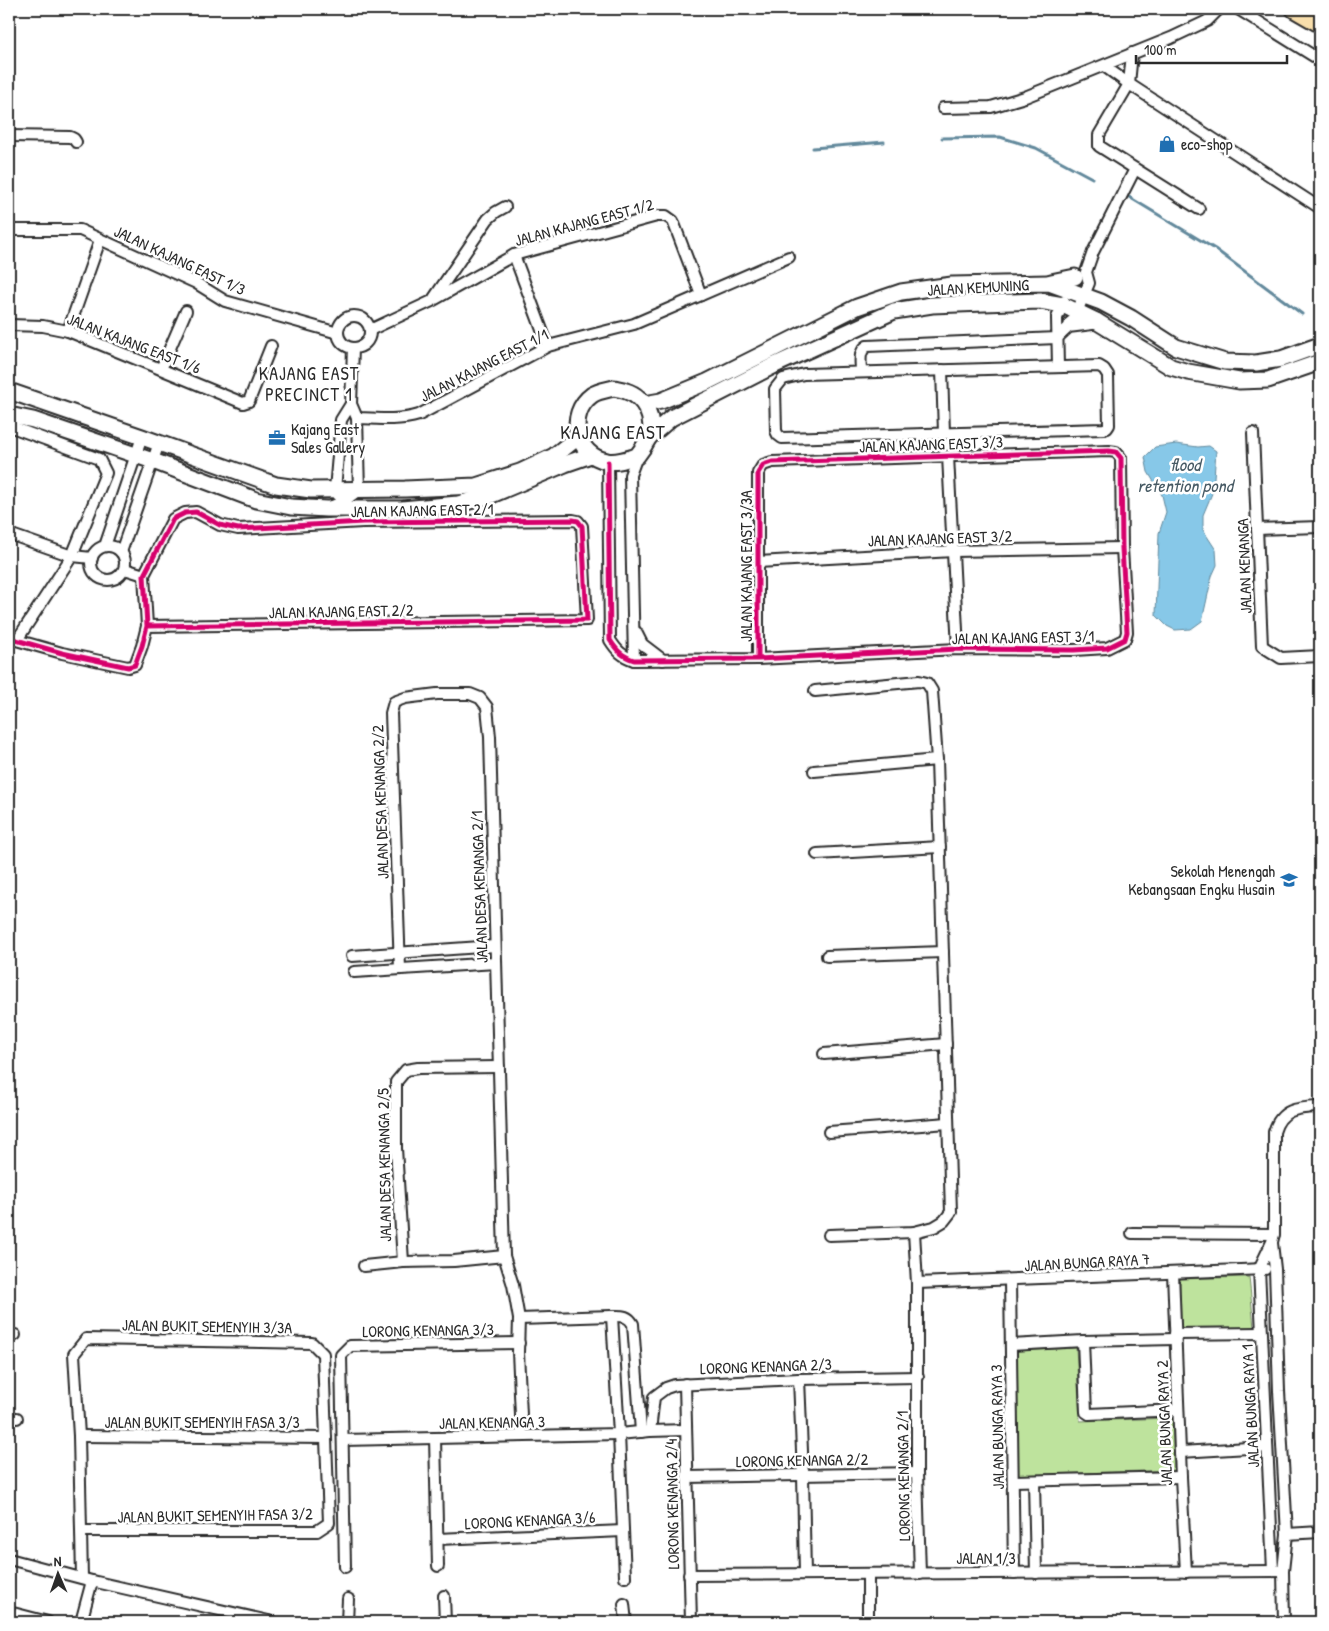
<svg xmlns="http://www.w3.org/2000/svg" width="1329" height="1631" viewBox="0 0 1329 1631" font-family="'Patrick Hand',sans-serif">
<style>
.green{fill:#bee39d;stroke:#748764}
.water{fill:#87c8e8;stroke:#62899c}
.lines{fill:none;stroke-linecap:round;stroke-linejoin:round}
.stream{stroke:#62899c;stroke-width:3}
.street-casing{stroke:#2b2b2b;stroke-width:14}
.secondary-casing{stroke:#2b2b2b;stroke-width:19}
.primary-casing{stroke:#2b2b2b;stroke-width:20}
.street{stroke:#fff;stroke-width:10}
.secondary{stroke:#fff;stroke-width:15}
.primary{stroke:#f8deab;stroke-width:16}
.cycleway-casing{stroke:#fff;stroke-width:8}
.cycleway{stroke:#d6006c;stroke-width:5}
.labels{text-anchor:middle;stroke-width:5;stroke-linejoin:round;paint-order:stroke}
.poi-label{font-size:16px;fill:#2b2b2b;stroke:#fff;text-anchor:start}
.street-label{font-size:16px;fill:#2b2b2b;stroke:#fff}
.neighbourhood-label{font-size:18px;letter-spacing:1px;fill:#2b2b2b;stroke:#fff}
.water-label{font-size:18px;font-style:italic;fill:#475a64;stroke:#fff}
.quarter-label{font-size:19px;letter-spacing:1px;fill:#2b2b2b;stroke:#fff}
</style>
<rect width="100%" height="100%" fill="#fff"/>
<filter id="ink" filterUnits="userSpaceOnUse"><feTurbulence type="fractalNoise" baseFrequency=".02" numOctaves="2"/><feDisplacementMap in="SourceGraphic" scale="10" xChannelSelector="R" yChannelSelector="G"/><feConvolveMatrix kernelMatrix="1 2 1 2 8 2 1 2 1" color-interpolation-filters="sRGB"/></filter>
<g filter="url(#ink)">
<!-- green -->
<g class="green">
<polygon points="1249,1277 1254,1328 1180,1330 1180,1279"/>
<polygon points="1076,1348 1080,1421 1172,1418 1174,1470 1018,1475 1017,1351"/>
</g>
<!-- water -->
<polygon class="water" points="1176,444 1198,447 1209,446 1216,451 1213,491 1203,515 1203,530 1216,550 1217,565 1212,576 1202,621 1191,629 1175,630 1167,626 1156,615 1159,533 1166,512 1162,495 1148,472 1145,457 1155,447"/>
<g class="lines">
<!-- stream -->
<g class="stream">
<polyline points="942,138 1000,137 1036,148 1092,178"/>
<polyline points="813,148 884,142"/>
<polyline points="1129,197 1215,249 1302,314"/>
</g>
<!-- street casing -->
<g class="street-casing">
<g id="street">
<polyline points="1238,9 1320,60"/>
<polyline points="1132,53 1129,84 1099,135 1099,146 1199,209"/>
<polyline points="1104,66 1129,84 1320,208"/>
<polyline points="943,108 991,107 1025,97 1171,38 1207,21 1219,9"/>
<polyline points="9,136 70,137 74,139 76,142"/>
<polyline points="9,230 80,230 196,283 225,301 338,333"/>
<polyline points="514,255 548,346"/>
<polyline points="434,298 488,219 496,212 505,207"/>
<circle cx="354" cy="332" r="16"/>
<polyline points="9,325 43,326 68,331 243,403 249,401 271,346"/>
<polyline points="370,330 432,301 514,255 657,216 666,216 673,221 701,295"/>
<polyline points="68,331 100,240"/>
<polygon points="1099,366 1104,369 1108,375 1109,425 1107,428 1104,429 782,438 778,435 776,431 775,389 783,379 804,374"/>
<polyline points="1058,367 1057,318 1064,301"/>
<polyline points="161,369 186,311"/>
<polyline points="942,370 944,433"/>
<path d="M861 372C861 362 858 352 867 346L1057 338 1072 324 1089 283 1086 272 1093 252 1135 169"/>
<path d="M357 418C378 419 399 421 419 415L548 346 634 324 789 257"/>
<polyline points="9,426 99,459 106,473 72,556 17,640"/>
<polyline points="1253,433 1262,646 1281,658 1320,656"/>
<polyline points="948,456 958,649"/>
<path d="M608 462 610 640C617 651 622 656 634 660L758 659 958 649 1074 650 1107 648 1125 639 1127 632 1122 548 1121 458 1116 452 1109 451 772 462 763 465 758 473V659"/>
<polyline points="337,495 335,490 341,420 351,404"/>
<polyline points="332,506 344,501 359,490 357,418 351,404 353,348"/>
<polyline points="1257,529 1320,527"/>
<polyline points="9,534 72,556 92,558"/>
<polyline points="105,546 142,437"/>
<circle cx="108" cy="563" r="17"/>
<polyline points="121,552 159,443"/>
<polyline points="758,562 953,551 1122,548"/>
<polyline points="125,569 144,575"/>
<polyline points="636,632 642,644 663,660"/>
<polyline points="9,638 62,653 128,667 135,665 142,646 147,626 144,575 173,519 185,513 196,512 220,525 238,529 363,522 573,520 578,521 582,526 587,620 147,626"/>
<polyline points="634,660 630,475 637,456"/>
<polyline points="815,691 919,681 927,683 932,691 937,760 951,1212 944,1221 934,1227 914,1232 829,1235"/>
<polyline points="814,771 937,760"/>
<polyline points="817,854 940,847"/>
<polyline points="352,956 495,946"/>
<polyline points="827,956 943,952"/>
<polyline points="400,969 391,713 394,702 405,698 437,694 470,694 480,698 487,707 490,737 504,1256 513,1285 519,1319 518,1352 522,1436"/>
<polyline points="354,972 496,963"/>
<polyline points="824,1054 946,1044"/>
<polyline points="829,1132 948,1123"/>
<polyline points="914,1232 917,1283 917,1473 920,1574"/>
<polyline points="1132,1233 1274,1234"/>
<polyline points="1272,1243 1275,1269 1279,1391 1287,1534 1283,1571 1284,1622"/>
<polyline points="403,1262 396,1148 396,1082 406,1070 418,1068 499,1067"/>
<polyline points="364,1266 403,1262 454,1261 504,1256"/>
<polyline points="1173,1273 1181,1477 1186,1572"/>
<polyline points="1010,1281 1014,1573"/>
<polyline points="917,1283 1265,1269"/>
<polyline points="612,1316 619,1434 625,1577"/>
<path d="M519 1319 612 1316C622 1316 628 1315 633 1324L641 1432"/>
<polyline points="1175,1334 1261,1333"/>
<polyline points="9,1335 15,1335"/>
<polyline points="1083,1341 1086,1412 1089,1414 1178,1410"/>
<polyline points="1011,1345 1083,1341 1175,1339"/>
<polyline points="799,1379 803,1475 805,1574"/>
<polyline points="685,1384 691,1622"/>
<polyline points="9,1418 17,1418"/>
<polyline points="650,1431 654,1397 666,1388 675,1385 799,1379 918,1377"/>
<polyline points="79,1436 326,1438"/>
<polyline points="435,1438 438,1566"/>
<polyline points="343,1440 619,1434 650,1431 686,1430"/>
<polyline points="1180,1452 1266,1447"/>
<polyline points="687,1477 917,1473"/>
<polyline points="1013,1481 1181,1477"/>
<polyline points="1034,1481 1036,1573"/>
<polyline points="81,1531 317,1531 329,1523 323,1354 312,1343 86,1339 74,1354 79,1436 82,1578"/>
<polyline points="1287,1534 1320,1532"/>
<polyline points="438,1539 623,1531"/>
<polyline points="9,1559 92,1581 273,1622"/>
<polyline points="345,1567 341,1355 350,1346 519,1343"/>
<path d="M1273 1571 1259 1269 1272 1242 1274 1234V1132C1281 1108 1298 1108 1320 1107"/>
<polyline points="868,1574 868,1622"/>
<polyline points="689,1575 1283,1571"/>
<polyline points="444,1596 445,1622"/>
<polyline points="624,1604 626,1622"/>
<polyline points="9,1612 48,1622"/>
<polyline points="81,1622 92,1581"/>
<polyline points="347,1622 348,1599"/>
</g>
</g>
<!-- secondary casing -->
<g class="secondary-casing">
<g id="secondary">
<polyline points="1051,282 1075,277"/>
<polyline points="1072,324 1096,321"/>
<path d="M614 388C618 389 622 389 626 391 645 397 656 420 648 439 645 445 641 451 637 456 627 459 617 463 607 461 576 456 566 414 592 395 598 391 606 390 614 388Z"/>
<polyline points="9,391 142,437 276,485 311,490 405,489 476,486 520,472 554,456 578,437"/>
<polyline points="644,404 661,401 707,382 857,307 901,292 952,285 1049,283 1101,302 1131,318 1176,347 1225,362 1256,363 1281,359 1320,345"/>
<polyline points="9,415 33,420 153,461 256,500 291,507 326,509 402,509 458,504 489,496 565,464 591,455"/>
<polyline points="648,438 671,418 775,365 894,311 932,305 1040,301 1063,305 1096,321 1171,367 1188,372 1239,381 1268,380 1320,362"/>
</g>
</g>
<!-- primary casing -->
<g class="primary-casing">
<g id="primary">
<polyline points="1294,9 1320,24"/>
<polyline points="1317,9 1320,10"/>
</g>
</g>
<!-- street -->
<use href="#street" class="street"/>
<!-- secondary -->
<use href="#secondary" class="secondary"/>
<!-- primary -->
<use href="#primary" class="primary"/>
<!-- cycleway casing -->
<g class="cycleway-casing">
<g id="cycleway">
<path d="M608 462 610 640C617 651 622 656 634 660L758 659 958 649 1074 650 1107 648 1125 639 1127 632 1122 548 1121 458 1116 452 1109 451 772 462 763 465 758 473V659"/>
<polyline points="9,638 62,653 128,667 135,665 142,646 147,626 144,575 173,519 185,513 196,512 220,525 238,529 363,522 573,520 578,521 582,526 587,620 147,626"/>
</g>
</g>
<!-- cycleway -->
<use href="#cycleway" class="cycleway"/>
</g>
</g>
<!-- icons -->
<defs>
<g id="shop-bare" transform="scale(1.35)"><path d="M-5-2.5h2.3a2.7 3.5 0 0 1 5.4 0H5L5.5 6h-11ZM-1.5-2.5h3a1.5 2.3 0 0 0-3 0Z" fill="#1f6fb2" stroke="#fff" stroke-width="2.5" paint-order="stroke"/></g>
<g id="office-bare" transform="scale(1.35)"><path d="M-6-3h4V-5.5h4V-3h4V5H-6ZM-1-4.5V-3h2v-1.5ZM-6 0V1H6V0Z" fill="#1f6fb2" stroke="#fff" stroke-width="2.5" paint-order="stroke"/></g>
<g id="school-bare" transform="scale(1.35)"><path d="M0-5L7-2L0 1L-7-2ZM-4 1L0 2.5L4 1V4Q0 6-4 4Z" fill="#1f6fb2" stroke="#fff" stroke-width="2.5" paint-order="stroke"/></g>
</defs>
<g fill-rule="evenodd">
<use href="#shop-bare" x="1167" y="144"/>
<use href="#office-bare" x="277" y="438"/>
<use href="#school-bare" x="1289" y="880"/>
</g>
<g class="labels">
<!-- poi labels -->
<g class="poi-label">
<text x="1181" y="150">eco-shop</text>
<text x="291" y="435">Kajang East<tspan x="291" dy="18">Sales Gallery</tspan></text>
<text x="1275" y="877" text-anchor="end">Sekolah Menengah<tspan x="1275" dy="18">Kebangsaan Engku Husain</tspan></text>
</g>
<!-- street labels -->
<g class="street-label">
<text transform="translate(584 222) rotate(-15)" y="6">JALAN KAJANG EAST 1/2</text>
<text transform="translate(180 260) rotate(25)" y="6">JALAN KAJANG EAST 1/3</text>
<text transform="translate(978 287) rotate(-3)" y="6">JALAN KEMUNING</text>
<text transform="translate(134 343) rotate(21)" y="6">JALAN KAJANG EAST 1/6</text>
<text transform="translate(484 365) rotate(-27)" y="6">JALAN KAJANG EAST 1/1</text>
<text transform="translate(931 444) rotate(-2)" y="6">JALAN KAJANG EAST 3/3</text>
<text transform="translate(422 510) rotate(-1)" y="6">JALAN KAJANG EAST 2/1</text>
<text transform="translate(940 538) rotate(-2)" y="6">JALAN KAJANG EAST 3/2</text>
<text transform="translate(746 566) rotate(-90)" y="6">JALAN KAJANG EAST 3/3A</text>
<text transform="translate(1244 566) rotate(-92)" y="6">JALAN KENANGA</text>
<text transform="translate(341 611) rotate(-1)" y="6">JALAN KAJANG EAST 2/2</text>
<text transform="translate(1023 637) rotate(-1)" y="6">JALAN KAJANG EAST 3/1</text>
<text transform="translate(380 802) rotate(-92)" y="6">JALAN DESA KENANGA 2/2</text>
<text transform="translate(479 887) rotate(-92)" y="6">JALAN DESA KENANGA 2/1</text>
<text transform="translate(384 1165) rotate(-91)" y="6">JALAN DESA KENANGA 2/5</text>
<text transform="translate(1087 1262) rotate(-3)" y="6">JALAN BUNGA RAYA 7</text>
<text transform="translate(207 1326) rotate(1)" y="6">JALAN BUKIT SEMENYIH 3/3A</text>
<text transform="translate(428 1330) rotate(-1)" y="6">LORONG KENANGA 3/3</text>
<text transform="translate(766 1366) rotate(-2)" y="6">LORONG KENANGA 2/3</text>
<text transform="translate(1250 1406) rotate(-93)" y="6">JALAN BUNGA RAYA 1</text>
<text x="202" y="1428">JALAN BUKIT SEMENYIH FASA 3/3</text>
<text transform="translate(492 1422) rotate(-1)" y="6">JALAN KENANGA 3</text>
<text transform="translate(1164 1423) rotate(-92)" y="6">JALAN BUNGA RAYA 2</text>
<text transform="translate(997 1427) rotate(-91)" y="6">JALAN BUNGA RAYA 3</text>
<text transform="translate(802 1460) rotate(-1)" y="6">LORONG KENANGA 2/2</text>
<text transform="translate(903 1476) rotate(-91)" y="6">LORONG KENANGA 2/1</text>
<text transform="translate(672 1504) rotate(-91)" y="6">LORONG KENANGA 2/4</text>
<text transform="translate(215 1515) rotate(-1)" y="6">JALAN BUKIT SEMENYIH FASA 3/2</text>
<text transform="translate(530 1520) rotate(-3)" y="6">LORONG KENANGA 3/6</text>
<text x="986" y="1564">JALAN 1/3</text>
</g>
<!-- neighbourhood labels -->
<g class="neighbourhood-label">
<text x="309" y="380">KAJANG EAST<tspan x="309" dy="21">PRECINCT 1</tspan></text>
</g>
<!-- water labels -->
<g class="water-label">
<text x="1185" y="471">flood<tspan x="1185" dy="21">retention pond</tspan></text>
</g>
<!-- quarter labels -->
<g class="quarter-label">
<text x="613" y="439">KAJANG EAST</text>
</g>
</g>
<!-- margin -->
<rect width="1329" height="1631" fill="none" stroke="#fff" stroke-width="30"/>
<rect x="15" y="15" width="1299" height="1601" fill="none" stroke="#2b2b2b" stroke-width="2" filter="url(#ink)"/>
<!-- north arrow -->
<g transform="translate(58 1574) rotate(358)" stroke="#ffffff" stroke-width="4" paint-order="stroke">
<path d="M0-4L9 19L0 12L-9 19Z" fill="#2b2b2b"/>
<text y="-8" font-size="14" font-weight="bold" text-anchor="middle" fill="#2b2b2b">N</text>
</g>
<!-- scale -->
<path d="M1136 55v8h151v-8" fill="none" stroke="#2b2b2b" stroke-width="2.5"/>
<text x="1144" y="55" font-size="15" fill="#2b2b2b" stroke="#ffffff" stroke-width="4" paint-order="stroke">100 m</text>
</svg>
